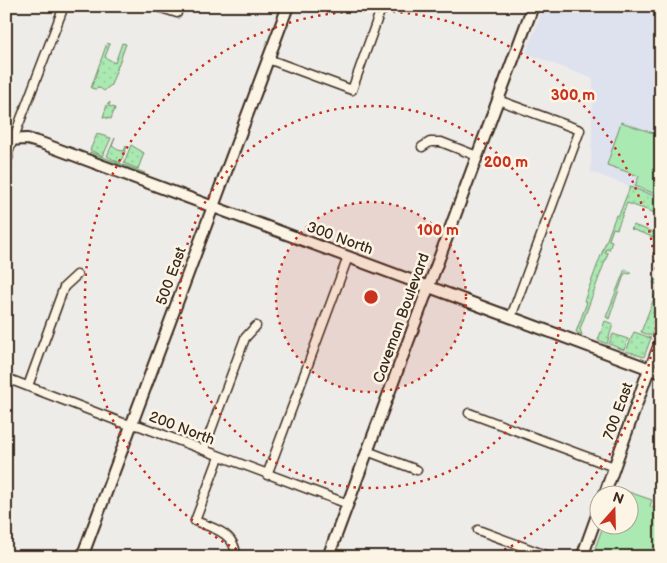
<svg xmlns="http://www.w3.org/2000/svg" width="667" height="563" viewBox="0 0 667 563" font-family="'Balsamiq Sans',sans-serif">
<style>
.built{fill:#dde2ee}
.grass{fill:url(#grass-dots);stroke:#728a68}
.green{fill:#aae9b1;stroke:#728a68}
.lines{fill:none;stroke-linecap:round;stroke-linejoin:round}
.street-casing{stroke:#3b2a1e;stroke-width:11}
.secondary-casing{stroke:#3b2a1e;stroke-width:14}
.street{stroke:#fcf5e5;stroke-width:8}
.secondary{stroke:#fcf5e5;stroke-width:10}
.ring{fill:none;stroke:#c8321e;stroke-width:2.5;stroke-dasharray:2.5 5}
.labels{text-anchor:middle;stroke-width:5;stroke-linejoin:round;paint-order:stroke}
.street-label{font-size:15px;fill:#3b2a1e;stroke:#fcf5e5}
.centre{fill:#c8321e;stroke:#fcf5e5;stroke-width:2.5}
.ring-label{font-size:15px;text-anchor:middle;font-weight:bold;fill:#c8321e;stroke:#fcf5e5;stroke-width:5;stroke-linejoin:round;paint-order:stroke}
</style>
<defs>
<pattern id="grass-dots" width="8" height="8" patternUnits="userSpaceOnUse" patternTransform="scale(1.25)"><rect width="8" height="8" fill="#aae9b1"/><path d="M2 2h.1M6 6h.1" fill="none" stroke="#93c898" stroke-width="1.8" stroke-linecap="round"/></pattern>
</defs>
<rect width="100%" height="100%" fill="#eeece9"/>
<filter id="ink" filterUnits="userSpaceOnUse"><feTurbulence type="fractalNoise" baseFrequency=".02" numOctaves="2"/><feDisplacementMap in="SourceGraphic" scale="10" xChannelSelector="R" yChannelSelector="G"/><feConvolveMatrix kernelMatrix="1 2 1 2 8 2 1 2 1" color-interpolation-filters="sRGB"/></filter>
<g filter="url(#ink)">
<!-- built -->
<polygon class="built" points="544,6 661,6 661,198 591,172 593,79 526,53"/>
<!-- grass -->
<g class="grass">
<polygon points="107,43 110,44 105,57 115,63 122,43 126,44 111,85 104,91 100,88 95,89 91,88"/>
<polygon points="110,102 109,106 115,108 111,119 103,117 107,105"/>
<polygon points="97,134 111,138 103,156 90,150"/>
<polygon points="115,138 112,146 118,150 124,151 126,146 127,147 120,163 107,156"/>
<polygon points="131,145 144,153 138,169 124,163"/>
<polygon points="90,152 145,173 143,174 89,154"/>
<polygon points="630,187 661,198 661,215 627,203 617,229 613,228 609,240 612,241 609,250 606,249 605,252 608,253 580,329 582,335 576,332 587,302 584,301 616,215 619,215"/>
<polygon points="633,225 661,235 661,240 631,229"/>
<polygon points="625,269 631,272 630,274 626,273 624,275 609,319 606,317"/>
<polygon points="655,280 661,282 661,312 652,336 641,332 659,285 653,283"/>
<polygon points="605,321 613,324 607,344 598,340"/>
<polygon points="634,332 651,338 644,357 626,351"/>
<polygon points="613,334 628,339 624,350 609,344"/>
</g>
<!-- green -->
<g class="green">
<polygon points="657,120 661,121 661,196 635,186 639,176 607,165 621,122 653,133"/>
<polygon points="617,488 652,500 650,506 661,510 661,557 592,557 603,526 630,526 630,496 614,495"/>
</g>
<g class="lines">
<!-- street casing -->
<g class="street-casing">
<g id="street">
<polyline points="155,6 177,13"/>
<polyline points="268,59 352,90 382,6"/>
<polyline points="498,100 580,130 511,317"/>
<polyline points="422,147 430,142 441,142 477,156"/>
<polyline points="6,158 64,6"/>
<polyline points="649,369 661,337"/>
<polyline points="6,378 123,423 140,426 348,504"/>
<polyline points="28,386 64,287 77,275"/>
<polyline points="469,413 614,467"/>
<polyline points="204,449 245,338 256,326"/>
<polyline points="367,451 417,470"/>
<path d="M219 457 195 521C213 528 236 533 236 557"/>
<polyline points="267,475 348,257"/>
<polyline points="478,530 551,557"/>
</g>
</g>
<!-- secondary casing -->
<g class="secondary-casing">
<g id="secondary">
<polyline points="6,140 27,139 41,143 661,373"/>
<polyline points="6,157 7,157"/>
<polyline points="604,496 649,369"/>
<polyline points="82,557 288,6"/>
<polyline points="328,557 533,6"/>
<polyline points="582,557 600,507"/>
</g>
</g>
<!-- street -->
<use href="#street" class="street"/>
<!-- secondary -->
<use href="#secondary" class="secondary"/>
</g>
</g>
<!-- distance rings -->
<circle cx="371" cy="297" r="95" fill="#c8321e" fill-opacity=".12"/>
<g class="ring">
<circle cx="371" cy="297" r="95"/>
<circle cx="371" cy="297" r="191"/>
<path d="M250 556A286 286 0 1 1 492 556"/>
</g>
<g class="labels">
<!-- street labels -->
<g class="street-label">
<text transform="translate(340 238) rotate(20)" y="5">300 North</text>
<text transform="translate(171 276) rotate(-70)" y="5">500 East</text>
<text transform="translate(401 318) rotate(-70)" y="5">Caveman Boulevard</text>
<text transform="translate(618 411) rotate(-70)" y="5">700 East</text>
<text transform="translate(182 428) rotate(21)" y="5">200 North</text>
</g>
</g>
<circle cx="371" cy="297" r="8" class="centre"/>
<g class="ring-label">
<text x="573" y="100">300 m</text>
<text x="506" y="167">200 m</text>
<text x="438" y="235">100 m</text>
</g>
<!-- margin -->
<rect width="667" height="563" fill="none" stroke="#fcf5e5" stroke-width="25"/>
<rect x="12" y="12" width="642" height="538" fill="none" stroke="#3b2a1e" stroke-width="2" filter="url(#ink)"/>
<!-- north arrow -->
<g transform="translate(614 510) rotate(20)"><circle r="24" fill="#fcf5e5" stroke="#afa495"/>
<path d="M0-4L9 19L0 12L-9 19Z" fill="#c8321e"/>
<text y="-8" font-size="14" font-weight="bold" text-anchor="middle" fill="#3b2a1e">N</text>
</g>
</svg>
